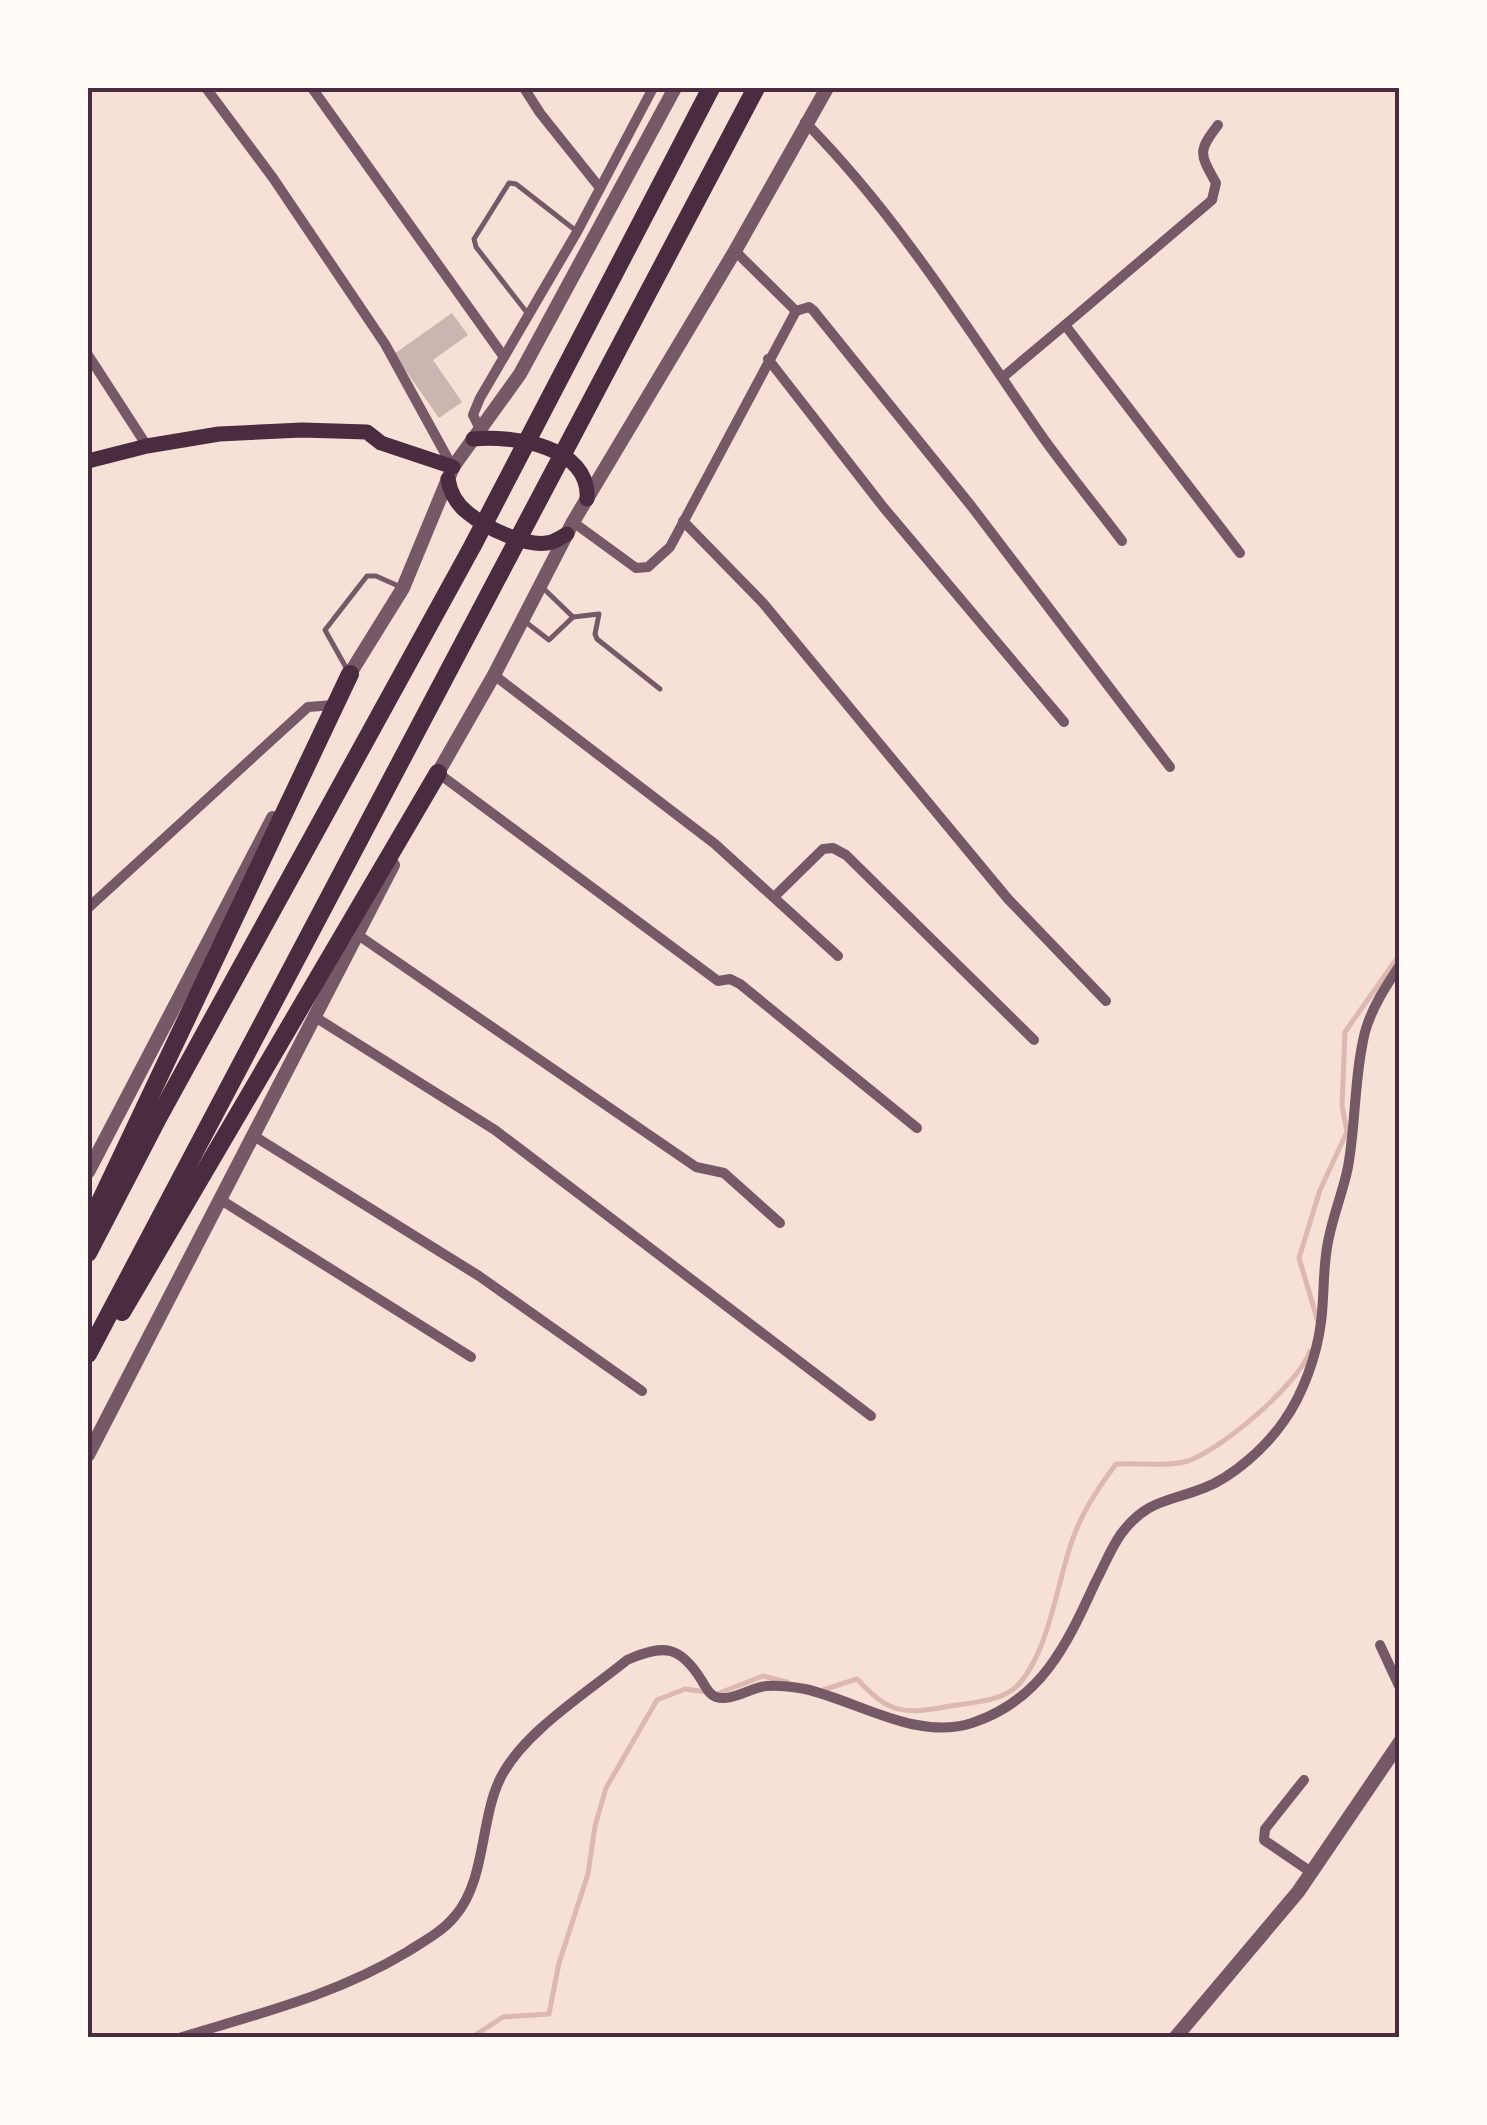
<svg xmlns="http://www.w3.org/2000/svg" width="1487" height="2125" viewBox="0 0 1487 2125" font-family="'Fira Sans',sans-serif">
<style>
.lines{fill:none;stroke-linecap:round;stroke-linejoin:round}
.stream{stroke:#dcb8b0;stroke-width:5}
.building{fill:#ccb4b1}
.service{stroke:#755966;stroke-width:5}
.minor{stroke:#755966;stroke-width:10}
.tertiary{stroke:#755966;stroke-width:14}
.secondary{stroke:#4a2c40;stroke-width:15}
.trunk{stroke:#4a2c40;stroke-width:18}
.neatline{fill:none;stroke:#4a2c40;stroke-width:4}
</style>
<rect width="100%" height="100%" fill="#f7e1d7"/>
<g class="lines">
<!-- stream -->
<g class="stream">
<polyline points="1318,1322 1299,1258 1320,1190 1347,1132 1342,1106 1345,1032 1400,954"/>
<path d="M823 1690 857 1679C888 1712 901 1715 945 1707 966 1703 1002 1702 1017 1686 1047 1655 1056 1591 1069 1550 1079 1517 1095 1492 1116 1464 1137 1463 1168 1467 1188 1461 1222 1449 1299 1384 1310 1351"/>
<polyline points="717,1694 763,1676 787,1682"/>
<polyline points="471,2038 503,2017 549,2014 559,1963 588,1874 595,1826 606,1788 657,1700 685,1689 707,1692"/>
</g>
</g>
<!-- building -->
<polygon class="building" points="452,313 468,335 433,360 462,402 439,418 394,354"/>
<g class="lines">
<!-- service -->
<g class="service">
<polyline points="528,314 476,247 474,239 509,183 516,184 575,230"/>
<polyline points="542,587 573,617 599,614 595,634 597,639 660,689"/>
<polyline points="523,620 549,640 573,617"/>
<polyline points="348,671 325,630 367,576 376,576 403,588"/>
</g>
<!-- minor -->
<g class="minor">
<polyline points="206,88 273,178 385,344 452,466"/>
<polyline points="312,88 504,357"/>
<polyline points="524,88 540,113 600,188"/>
<path d="M805 122C897 215 965 325 1039 432 1065 469 1095 505 1122 541"/>
<polyline points="796,311 809,307 813,310 972,507 1170,767"/>
<path d="M1065 325 1212 200 1216 183C1200 154 1197 152 1218 125"/>
<polyline points="88,355 147,446"/>
<polyline points="768,359 884,508 1064,722"/>
<polyline points="1003,377 1065,325 1240,553"/>
<polyline points="480,429 473,415 480,398 577,232 653,88"/>
<polyline points="683,521 763,603 1008,899 1106,1001"/>
<polyline points="573,522 636,568 648,567 670,547 796,311 735,251"/>
<polyline points="494,675 715,844 838,956"/>
<polyline points="438,773 718,981 730,979 740,984 917,1128"/>
<polyline points="774,897 823,849 833,848 846,855 1034,1040"/>
<polyline points="88,908 308,707 333,705"/>
<polyline points="358,935 696,1167 724,1173 780,1223"/>
<polyline points="315,1017 495,1130 871,1416"/>
<polyline points="254,1136 479,1276 642,1391"/>
<polyline points="221,1200 471,1357"/>
<polyline points="1380,1645 1400,1688"/>
<polyline points="1304,1780 1265,1829 1264,1840 1311,1872"/>
<path d="M179 2038C257 2014 336 1995 407 1952 424 1941 442 1932 455 1916 486 1880 480 1820 500 1779 522 1733 588 1692 627 1660 664 1644 680 1645 702 1681 706 1687 708 1694 716 1697 732 1702 751 1687 767 1686 779 1685 793 1687 805 1689 858 1701 916 1741 972 1723 1042 1700 1067 1644 1096 1581 1104 1566 1111 1548 1121 1534 1146 1500 1168 1502 1204 1488 1233 1477 1266 1447 1284 1421 1303 1394 1317 1355 1321 1322 1324 1300 1323 1277 1326 1255 1329 1224 1342 1197 1348 1167 1356 1123 1354 1076 1365 1032 1372 1007 1386 986 1400 965"/>
</g>
<!-- tertiary -->
<g class="tertiary">
<polyline points="346,680 403,588 453,467 520,374 675,88"/>
<polyline points="435,778 494,675 573,522 735,251 827,88"/>
<polyline points="88,1172 273,818"/>
<polyline points="88,1455 393,865"/>
<polyline points="1175,2038 1298,1892 1400,1742"/>
</g>
<!-- secondary -->
<g class="secondary">
<path d="M473 439C512 435 591 446 587 499"/>
<polyline points="88,461 147,446 219,434 302,430 367,432 381,443 453,467"/>
<path d="M448 479C450 492 457 505 468 513 486 528 529 549 552 542 557 540 562 537 567 534"/>
</g>
<!-- trunk -->
<g class="trunk">
<polyline points="88,1227 350,674"/>
<polyline points="88,1253 157,1120 472,547 711,88"/>
<polyline points="122,1312 438,773"/>
<polyline points="88,1354 756,88"/>
</g>
</g>
<!-- border -->
<rect width="1487" height="2125" fill="none" stroke="#fffaf5" stroke-width="180"/>
<rect x="90" y="90" width="1307" height="1945" class="neatline"/>
</svg>
